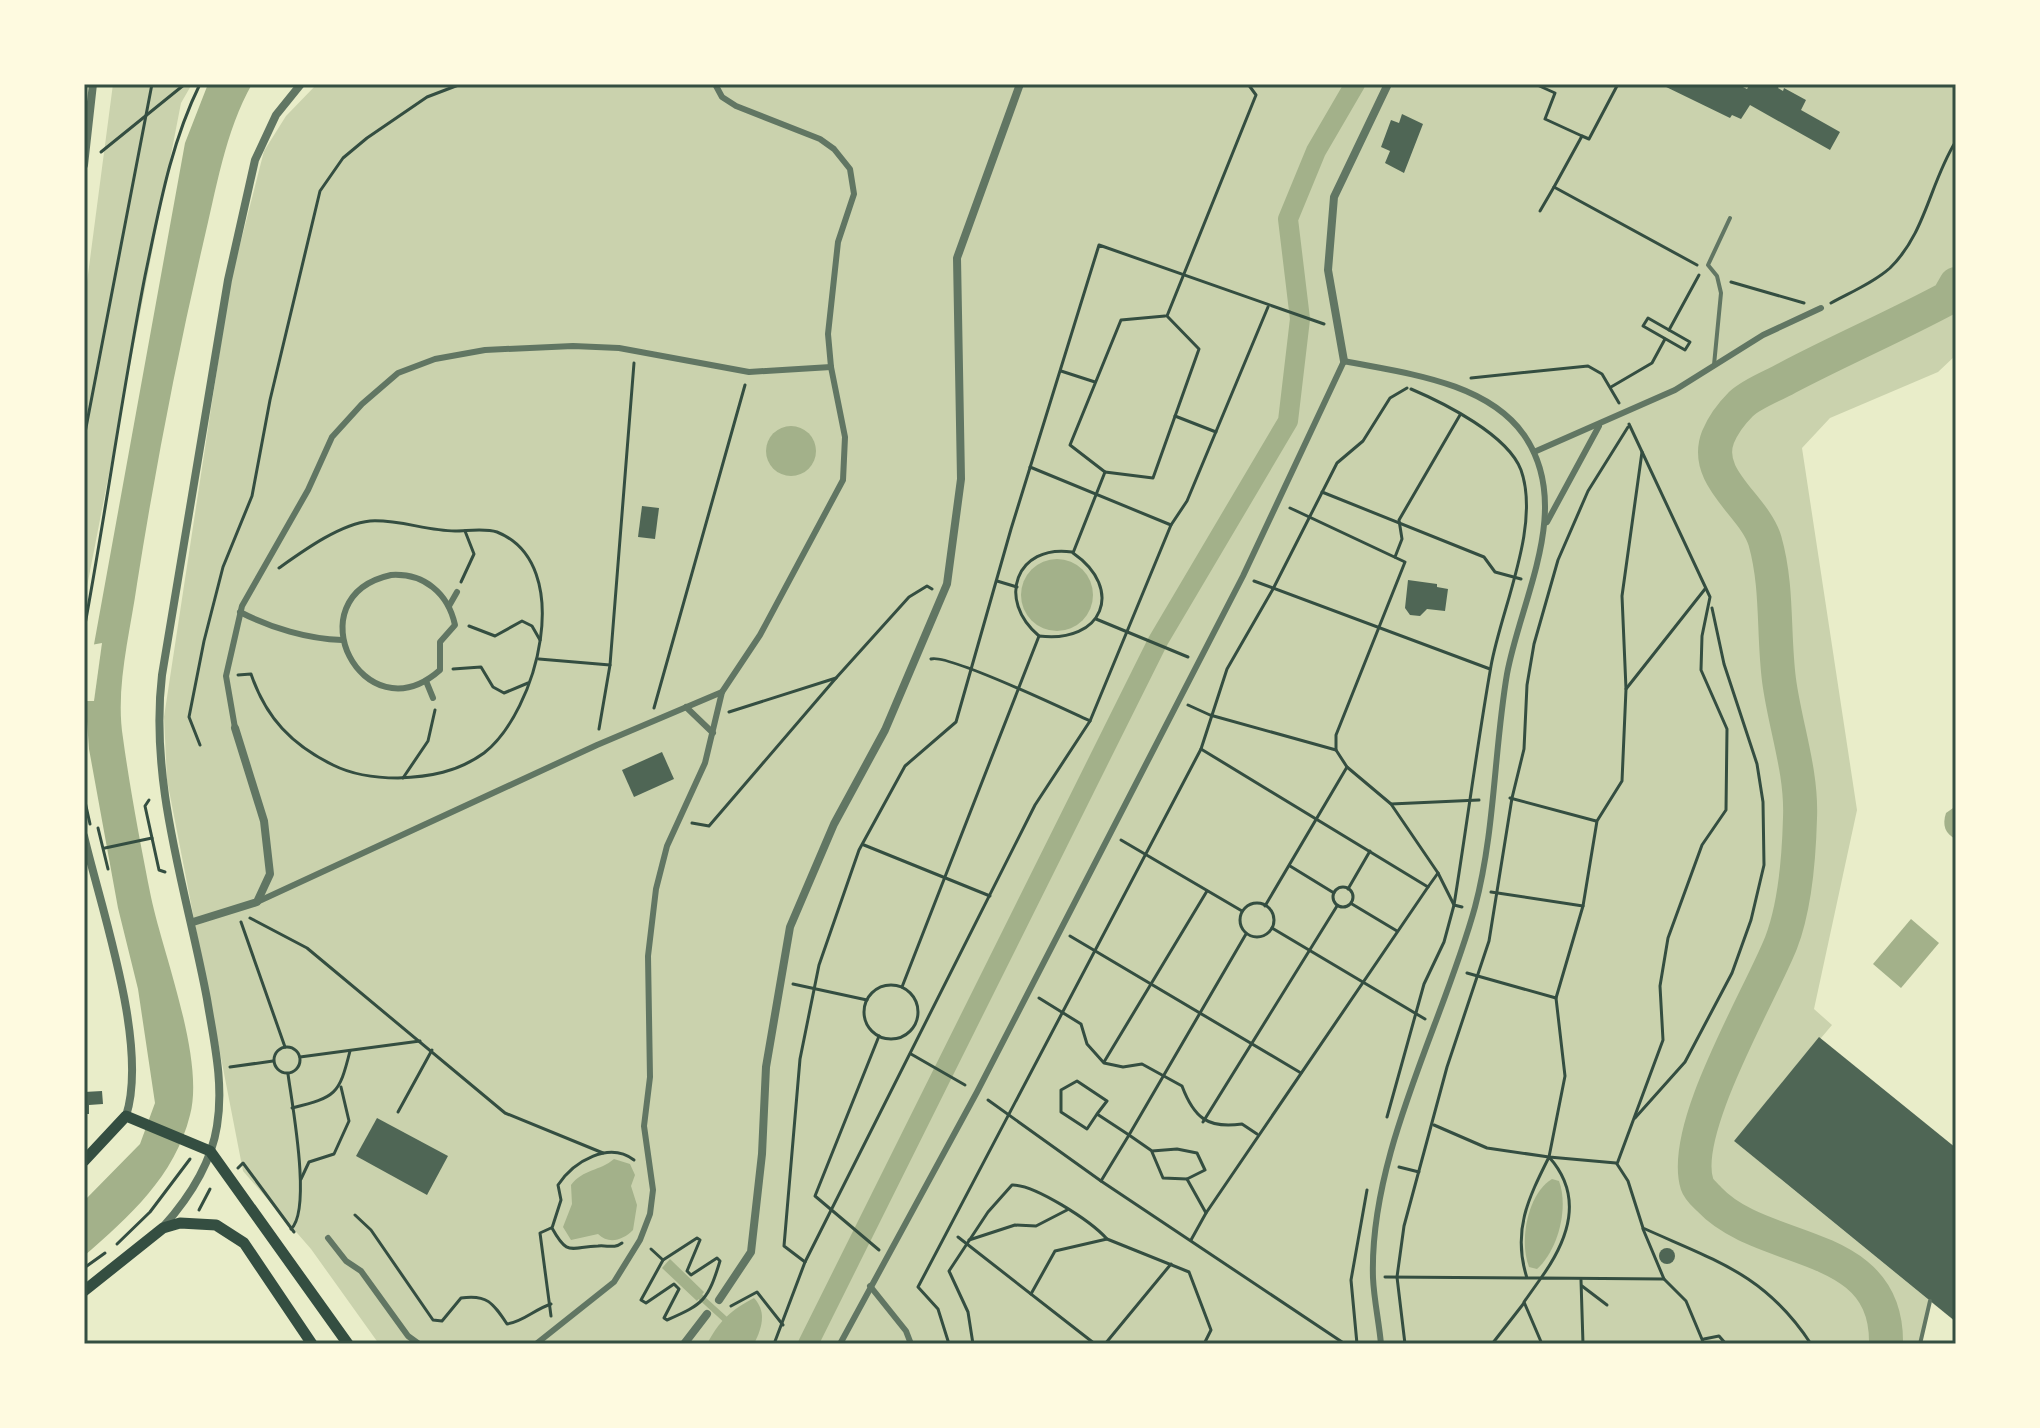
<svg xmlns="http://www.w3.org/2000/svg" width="2040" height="1428" viewBox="0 0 2040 1428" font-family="'IBM Plex Serif',serif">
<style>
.green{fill:#cad2ad}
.water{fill:#a3b18a}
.pier{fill:#e9edc9}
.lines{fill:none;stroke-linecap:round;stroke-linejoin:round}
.stream{stroke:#a3b18a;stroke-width:6}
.canal{stroke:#a3b18a;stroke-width:20}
.river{stroke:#a3b18a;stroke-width:34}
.building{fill:#4f6655}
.path{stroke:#344e41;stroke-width:3}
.service{stroke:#617663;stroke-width:4}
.pedestrian{stroke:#617663;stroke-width:6}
.minor{stroke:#617663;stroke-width:8}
.secondary{stroke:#344e41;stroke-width:11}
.neatline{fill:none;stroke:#344e41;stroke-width:3}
</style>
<rect width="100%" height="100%" fill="#e9edc9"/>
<!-- green -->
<g class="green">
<polygon points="113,84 192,84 181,103 84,602 84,305"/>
<polygon points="317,84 1956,84 1956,355 1938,372 1830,418 1802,448 1857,810 1814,1009 1832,1025 1734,1141 1930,1301 1919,1344 379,1344 311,1249 243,1171 167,780 164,717 230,284 264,151 286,116"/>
</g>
<!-- water -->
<g class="water">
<path d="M208 84H252C225 131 216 191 203 244 177 356 155 470 137 584 130 634 115 688 123 738 130 789 141 847 151 897 163 954 205 1059 190 1115 175 1176 129 1217 84 1256V1201L140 1144 155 1103 138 989 118 908 89 749 85 694 185 143Z"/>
<circle cx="791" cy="451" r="25"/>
<circle cx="1057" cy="595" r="36"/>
<path d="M1956 806V839C1945 834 1942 825 1946 813Z"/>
<polygon points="1911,919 1939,943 1901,988 1873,964"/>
<path d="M614 1159 630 1164 635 1175 631 1186 637 1205 633 1230C623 1240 609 1245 598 1234L571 1240 563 1227 572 1204 571 1185C583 1169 600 1171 614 1159Z"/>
<path d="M1552 1179 1559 1181C1569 1208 1558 1250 1537 1269L1529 1267C1519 1242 1527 1194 1552 1179Z"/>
<polygon points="670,1259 704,1292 697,1301 662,1268"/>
<path d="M754 1298C767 1312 762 1328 754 1344H707C719 1321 731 1310 754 1298Z"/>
</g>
<!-- pier -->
<polygon class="pier" points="102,643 94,701 84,701 91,645"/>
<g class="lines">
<!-- stream -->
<polyline class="stream" points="694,1291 727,1321"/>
<!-- canal -->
<polyline class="canal" points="808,1344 1158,641 1288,421 1300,319 1288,219 1316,151 1355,84"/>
<!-- river -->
<path class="river" d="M1886 1344C1888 1237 1763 1257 1709 1199 1705 1195 1699 1190 1697 1184 1680 1129 1759 998 1781 943 1795 907 1799 856 1800 818 1802 771 1785 726 1779 680 1773 633 1778 587 1765 541 1755 506 1702 478 1718 437 1723 425 1732 413 1741 404 1753 393 1773 386 1787 378 1840 350 1896 326 1948 298L1956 284"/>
</g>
<!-- building -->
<g class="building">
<polygon points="1660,84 1737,84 1747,89 1750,84 1780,84 1778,88 1783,91 1784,88 1806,100 1801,110 1840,132 1830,150 1750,105 1741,119 1732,115 1730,118"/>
<polygon points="1402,114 1423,124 1404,173 1385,163 1390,151 1381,147 1391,120 1399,123"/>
<polygon points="642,506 659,508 655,539 638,537"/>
<polygon points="1408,580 1437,584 1437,587 1448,589 1445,611 1427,609 1420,616 1410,615 1405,608"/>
<polygon points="662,752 674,779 634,797 622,770"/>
<polygon points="1819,1037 1956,1148 1956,1322 1734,1141"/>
<polygon points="102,1091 103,1104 89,1105 89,1114 84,1114 84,1092"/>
<polygon points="377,1118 448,1156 427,1195 356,1156"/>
<circle cx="1667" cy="1256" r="8"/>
</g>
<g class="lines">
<!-- path -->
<g class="path">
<polyline points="1535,84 1555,93 1545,119 1582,136 1554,187 1697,265"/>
<polyline points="1582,136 1589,139 1618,84"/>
<polyline points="101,152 185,84"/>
<polyline points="1540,211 1554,187"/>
<polyline points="1731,282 1804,303"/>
<path d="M1831 303C1851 292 1873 283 1890 268 1926 233 1930 182 1956 141"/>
<polygon points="1648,318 1690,342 1685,350 1643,326"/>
<polyline points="1669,330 1699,275"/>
<polyline points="1061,371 1095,382"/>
<polyline points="1471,378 1588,366 1602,374 1619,403"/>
<polyline points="1611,387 1652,363 1665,339"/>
<polyline points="1175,416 1216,432"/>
<path d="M1629 424 1710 597 1702 636 1701 670 1727 729 1726 810 1702 845 1668 938 1660 986 1663 1040 1617 1164 1628 1181 1643 1228C1716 1261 1765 1274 1811 1344"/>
<polyline points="84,438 152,84"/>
<polyline points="1030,467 1171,525"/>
<polyline points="1105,472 1070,445 1121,320 1165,316"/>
<polyline points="1322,492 1484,557 1495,572 1521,579"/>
<polyline points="1290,508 1405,562 1336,735 1336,750 1347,767"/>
<polyline points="1395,557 1402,539 1399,520 1460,415"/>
<polyline points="997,581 1017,587"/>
<polyline points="1254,581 1490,669"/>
<polyline points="461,582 474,554 465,531"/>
<polyline points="1096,619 1188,657"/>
<polyline points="469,626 495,636 522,621 532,626 540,640"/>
<path d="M84 630C106 512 122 393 145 276 159 210 170 145 200 84"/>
<path d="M1039 636C996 600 1016 544 1072 552"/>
<polyline points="539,659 610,665"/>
<path d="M931 659C947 653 1066 710 1090 721"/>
<polyline points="453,669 481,667 493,687 504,693 528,683"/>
<path d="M238 675 251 674C266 718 292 745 333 765 353 775 375 778 398 778 429 777 458 772 484 753 537 712 577 564 497 532 485 528 467 531 455 531 427 531 398 519 370 521 340 524 303 551 279 568"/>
<polyline points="1626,689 1705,589"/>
<polyline points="1188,705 1210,715 1336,750"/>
<polyline points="654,708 745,385"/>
<polyline points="729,712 836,678 909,597 927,586 932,589"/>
<polyline points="599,729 610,665 634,363"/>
<polyline points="200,745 189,717 204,641 223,567 252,496 270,400 320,191 343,158 367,138 427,97 461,84"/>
<polyline points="1201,749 1428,887 1438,873"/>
<polyline points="403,778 428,741 435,710"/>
<polyline points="84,797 90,824"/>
<polyline points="1510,798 1596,821"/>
<polyline points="149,800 145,806 159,870 165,872"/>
<polyline points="1391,804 1479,800"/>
<polyline points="692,823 709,826 836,678"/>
<polyline points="98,828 108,869"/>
<polyline points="1121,840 1242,911"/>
<polyline points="864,845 990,896"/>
<polyline points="105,848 152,838"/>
<polyline points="1290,866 1334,893"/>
<circle cx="1343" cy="897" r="10"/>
<polyline points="1348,889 1370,851"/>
<polyline points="1491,892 1583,906"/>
<circle cx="1257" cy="920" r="17"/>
<polyline points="1352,904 1397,931"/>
<polyline points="1265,906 1347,767 1391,804 1438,873 1454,905 1462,907"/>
<polyline points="250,918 307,948 505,1113 603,1153"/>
<polyline points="241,922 285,1047"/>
<polyline points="1272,928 1425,1019"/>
<polyline points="1070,936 1301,1073"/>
<polyline points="1467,973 1556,998"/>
<polyline points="793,984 867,1000"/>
<circle cx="891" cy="1012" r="27"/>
<path d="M902 987 1039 636C1103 644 1125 589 1073 553L1105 472 1153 478 1199 349 1167 316 1256 95 1248 84"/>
<path d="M1039 998 1081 1024 1087 1044 1104 1063 1123 1067 1142 1064 1182 1086C1194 1118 1208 1129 1242 1124L1257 1134"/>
<circle cx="287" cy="1060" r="13"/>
<polyline points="911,1054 965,1085"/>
<polyline points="300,1057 420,1041"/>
<polyline points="1104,1062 1207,891"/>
<polyline points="230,1067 273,1061"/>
<path d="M288 1074C292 1104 312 1210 291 1229"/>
<polyline points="988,1100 1101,1181 1345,1344"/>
<path d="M292 1108C336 1097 339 1095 350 1051"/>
<polyline points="398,1112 432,1050"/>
<polyline points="1097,1114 1107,1101 1077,1081 1061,1090 1061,1112 1087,1129 1097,1114 1129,1135 1246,934"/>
<path d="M1387 1117 1424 984 1444 942 1454 905C1467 825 1477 745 1491 666 1501 609 1541 526 1521 470 1508 435 1444 403 1411 389"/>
<polyline points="1635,1118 1685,1062 1732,973 1751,920 1764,865 1763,802 1757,764 1724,664 1712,608"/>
<polyline points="1203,1122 1337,906"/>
<polyline points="1434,1125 1487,1148 1549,1157"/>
<polyline points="1152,1152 1163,1178 1187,1179"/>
<polyline points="1616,1163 1549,1157 1565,1076 1556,998 1583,906 1597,821 1622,781 1626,689 1622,596 1642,452"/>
<polyline points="1399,1167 1419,1172"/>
<polyline points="238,1168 243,1163 294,1232"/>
<polyline points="301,1179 309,1162 334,1154 349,1121 341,1087"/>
<polyline points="1101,1181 1129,1135 1152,1151 1177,1149 1197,1153 1205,1170 1187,1179 1206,1213 1428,887"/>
<polyline points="199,1210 210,1189"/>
<path d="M355 1215 371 1230 433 1320 442 1321 461 1298C487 1294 493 1303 507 1324 523 1322 535 1309 551 1304"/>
<polyline points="1643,1229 1664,1279 1686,1301 1704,1344"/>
<polyline points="958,1237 1095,1344"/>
<path d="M697 1238 700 1240 687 1271 691 1275 717 1258 720 1261C708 1300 704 1304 667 1320L664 1318 679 1289 674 1284 646 1303 641 1300 663 1260Z"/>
<polyline points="969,1240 1015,1225 1036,1226 1067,1210"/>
<polyline points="1191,1240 1206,1213"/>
<path d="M622 1243C614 1249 608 1245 598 1246 570 1247 568 1257 552 1228L561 1200 558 1185C574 1161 609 1141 634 1160"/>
<polyline points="117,1244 150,1212 190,1159"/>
<polyline points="651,1249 663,1260"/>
<polyline points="879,1250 815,1196 879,1036"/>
<polyline points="805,1262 784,1246 800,1059 819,965 859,850 905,766 956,722 1011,529 1099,245 1324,324"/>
<polyline points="84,1268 105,1253"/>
<path d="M1385 1277 1541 1278C1569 1239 1584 1196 1549 1157 1528 1199 1512 1231 1527 1278"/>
<polyline points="1581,1280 1583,1344"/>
<polyline points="1582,1286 1607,1305"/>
<polyline points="1031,1294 1055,1251 1107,1239 1189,1272 1211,1330 1204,1344"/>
<polyline points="731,1306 757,1292 783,1325"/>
<polyline points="551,1316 540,1233 551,1228"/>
<polyline points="1704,1339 1719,1336 1726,1344"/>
<polyline points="774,1344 805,1262 1035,805 1090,721 1171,525 1187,501 1268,307"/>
<polyline points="949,1344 938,1309 918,1287 1201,749 1227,669 1273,589 1337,463 1363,441 1390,398 1407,388"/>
<path d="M973 1344 968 1312 949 1271 988 1212 1012 1185C1034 1184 1091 1221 1107 1239"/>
<polyline points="1105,1344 1171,1264"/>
<polyline points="1357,1344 1351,1280 1367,1190"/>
<polyline points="1405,1344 1397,1277 1404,1226 1447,1067 1489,941 1512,798 1524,749 1527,685 1534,644 1558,560 1588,491 1628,427"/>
<polyline points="1492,1344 1524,1303"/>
<polyline points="1542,1344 1524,1302 1541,1278 1664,1279"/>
</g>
<!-- service -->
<g class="service">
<polyline points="1714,365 1721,293 1717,276 1708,265 1730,218"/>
<polyline points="1920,1344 1930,1301"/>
</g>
<!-- pedestrian -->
<g class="pedestrian">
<polyline points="1534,452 1675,390 1763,335 1821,308"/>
<polyline points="1547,522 1599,426"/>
<path d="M391 575C424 573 448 593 455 625L440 642V670C363 738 292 597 391 575Z"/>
<polyline points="449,606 457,592"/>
<path d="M240 612C271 628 308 639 342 640"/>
<polyline points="426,681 433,698"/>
<polyline points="686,707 713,733"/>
<polyline points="235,728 226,676 242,606 308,490 332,437 362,404 398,373 435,359 485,350 573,346 619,348 749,372 831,367"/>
<polyline points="257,902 597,745 722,692"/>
<polyline points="328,1238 346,1261 361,1271 408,1336 419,1344"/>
<polyline points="870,1286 906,1331 911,1344"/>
<polyline points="536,1344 614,1282 640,1240 650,1214 653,1190 644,1126 650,1077 648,956 656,889 667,846 705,763 722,692 760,635 843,480 845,437 831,367 828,334 838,242 854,194 850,169 834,149 820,139 736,106 722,97 715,84"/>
<path d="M840 1344 977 1092 1243 576 1344 361C1403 373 1486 381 1524 435 1574 507 1521 598 1507 674 1494 750 1495 832 1475 907 1443 1024 1369 1154 1373 1278 1374 1300 1379 1322 1381 1344"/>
</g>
<!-- minor -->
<g class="minor">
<polyline points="84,165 93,84"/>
<polyline points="1344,361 1328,270 1334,197 1388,84"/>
<path d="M84 836C101 909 149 1045 126 1116"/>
<polyline points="193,922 257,902 270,874 264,821 235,728"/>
<path d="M163 1227C188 1199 211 1165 217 1126 224 1083 214 1042 207 999 187 892 149 784 162 675L228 280 255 160 276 115 301 84"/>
<polyline points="719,1300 751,1252 762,1154 766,1067 790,927 834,824 885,730 947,584 961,479 957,258 1020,84"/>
<polyline points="684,1344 707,1314"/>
</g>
<!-- secondary -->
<g class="secondary">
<polyline points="84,1161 126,1116 210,1151 348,1344"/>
<polyline points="84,1291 163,1228 180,1223 216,1225 244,1243 312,1344"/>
</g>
</g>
<!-- border -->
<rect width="2040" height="1428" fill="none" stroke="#fefae0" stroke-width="172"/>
<rect x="86" y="86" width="1868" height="1256" class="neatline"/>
</svg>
